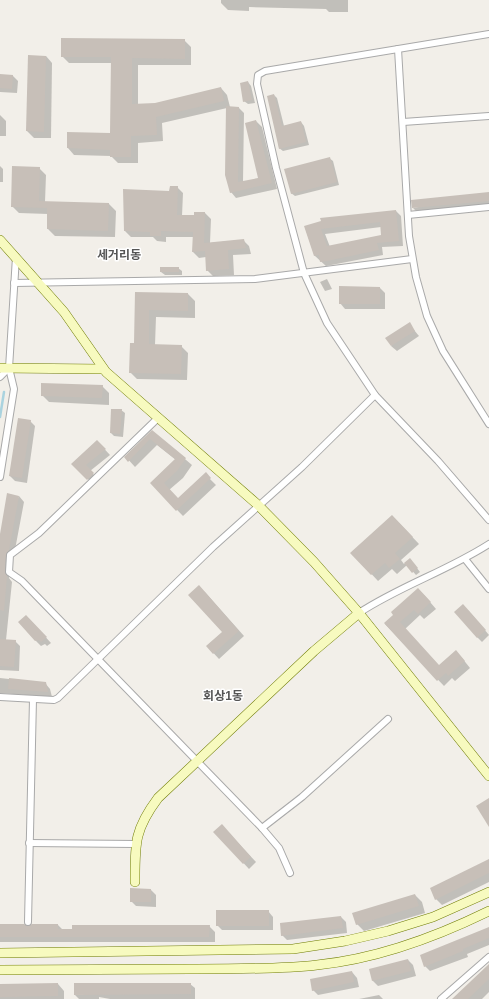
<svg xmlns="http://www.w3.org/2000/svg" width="489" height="999" viewBox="0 0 489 999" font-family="Helvetica,'Noto Sans KR',sans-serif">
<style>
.shadow{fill:#0003;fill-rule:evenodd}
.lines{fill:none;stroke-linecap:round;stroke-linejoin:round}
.stream{stroke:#aad3df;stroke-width:2.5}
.building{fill:#c7bfb8;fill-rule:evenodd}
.street-casing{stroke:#a9a9a9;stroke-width:8}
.secondary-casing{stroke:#707d05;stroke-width:10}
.street{stroke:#fff;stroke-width:6}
.secondary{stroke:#f7fabf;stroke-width:9}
.labels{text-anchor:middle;stroke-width:3;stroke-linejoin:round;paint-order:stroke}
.neighbourhood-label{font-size:12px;font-weight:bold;fill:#555;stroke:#fff}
</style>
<rect width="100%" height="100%" fill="#f2efe9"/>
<!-- shadow -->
<g class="shadow">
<polygon points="221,0 348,0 348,12 329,12 326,9 249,7 249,11 228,10 221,3"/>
<polygon points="184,40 191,47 191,65 138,65 138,105 155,104 221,88 227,95 230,107 239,108 244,113 243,182 259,179 256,121 262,127 277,189 236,198 231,192 227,108 162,123 163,141 138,143 138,163 118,163 111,156 74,155 68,148 111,134 112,63 69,63 62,56"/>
<polygon points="46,56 52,63 51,138 34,138 27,131"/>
<polygon points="0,75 13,76 18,81 17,93 0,92"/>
<polygon points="248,82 251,86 255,103 248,104 244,101"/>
<polygon points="274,95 277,98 284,126 301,122 304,126 309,145 283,151 279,148"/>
<polygon points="0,115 6,121 6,136 0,136"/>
<polygon points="329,158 333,161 339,185 295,196 291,193"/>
<polygon points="0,166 3,169 3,182 0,182"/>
<polygon points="39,168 46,175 45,202 109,204 116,211 115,237 55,236 48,229 48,214 19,213 12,206"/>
<polygon points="177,187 183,193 182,216 195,216 195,213 205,213 211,219 210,243 243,240 249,246 251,254 233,255 234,275 213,276 207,270 206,257 199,258 193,252 194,237 166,237 166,242 157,241 153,237 131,237 125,231"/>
<polygon points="489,194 489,206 418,213 413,208"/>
<path d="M396 211 401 216 403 246 382 247 383 255 326 266 315 256 305 227ZM381 227 382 236 330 247 325 234Z"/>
<polygon points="178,268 182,271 182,275 165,275 161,272"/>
<polygon points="327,279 332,289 325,291 320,282"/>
<polygon points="380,288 385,293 385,309 345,309 340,303"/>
<polygon points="136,293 188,294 195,301 195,318 156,317 155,345 181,346 188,353 187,380 137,379 130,372 135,344"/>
<polygon points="409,324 419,336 397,351 391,346"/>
<polygon points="102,386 109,393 109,405 49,402 42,395"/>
<polygon points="121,410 125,413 123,437 114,436 111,433"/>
<polygon points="30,421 35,426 27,483 15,481 10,476"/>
<polygon points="152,431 192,465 183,478 169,490 178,499 205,474 216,485 183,516 151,483 176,460 157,445 135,467 126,457"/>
<polygon points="97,441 110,455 90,471 98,479 93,484 73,464"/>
<polygon points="19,496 24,502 14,555 10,560 9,578 12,582 6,640 15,641 20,646 19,671 0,670 0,539"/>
<polygon points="399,523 419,544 401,560 404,564 410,559 420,572 416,575 407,565 397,574 392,569 378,581 352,553"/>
<polygon points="204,591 244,636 219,659 207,646 223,632"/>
<polygon points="424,595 436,609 424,619 420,615 405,629 439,666 462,658 470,668 455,681 452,678 444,686 385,624"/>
<polygon points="468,610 489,635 482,642 477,637"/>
<polygon points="31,621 51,643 47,646 45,644 41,646 36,641"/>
<polygon points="0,678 45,683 50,689 52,697 0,693"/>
<polygon points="227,831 256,862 249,869 215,832"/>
<polygon points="489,860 489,882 442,905 436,899"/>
<polygon points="151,890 156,895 156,907 136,906 131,901"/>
<polygon points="415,895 422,902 425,913 364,931 357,924"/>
<polygon points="268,911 273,917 273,930 222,930 217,925"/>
<polygon points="341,917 346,922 347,933 287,940 282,935"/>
<polygon points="0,925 28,928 58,925 63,930 209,926 215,932 215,942 0,942"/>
<polygon points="489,929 489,945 467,954 468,957 430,971 425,966"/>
<polygon points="408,960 413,965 416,976 378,986 373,981 370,970"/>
<polygon points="489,965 489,992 482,999 454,999"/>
<polygon points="352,972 357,978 359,987 318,995 313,990"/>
<polygon points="58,984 64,991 64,999 0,999 0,985"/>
<polygon points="190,984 195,988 195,999 110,999 99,997 99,999 79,999 75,995"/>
<polygon points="379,995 383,999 359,999"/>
</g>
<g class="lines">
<!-- stream -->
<polyline class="stream" points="0,417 4,392"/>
</g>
<!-- building -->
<g class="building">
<polygon points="61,38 185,39 185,59 132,58 132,104 155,103 221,87 224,101 156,117 157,135 131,136 131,157 110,157 110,150 67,148 67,132 110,133 111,57 61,57"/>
<polygon points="28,55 46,56 44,132 26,131"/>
<polygon points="0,74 13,75 12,89 0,88"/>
<polygon points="248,81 252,100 243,102 240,83"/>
<polygon points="274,94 282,126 301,121 306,142 279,149 267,96"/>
<polygon points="226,106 239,107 238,182 258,178 245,123 256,120 272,183 230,193 225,175"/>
<polygon points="330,157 337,182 291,194 284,169"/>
<polygon points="12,166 40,167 39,201 109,203 108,231 47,229 47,208 11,207"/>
<polygon points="170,186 178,186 177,215 194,215 194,212 205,212 204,243 244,239 246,248 228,250 229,269 206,271 205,251 192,252 193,232 161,231 161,236 150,236 150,232 124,231 123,189 169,191"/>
<polygon points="489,192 489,201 412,208 411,200"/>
<path d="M396 210 399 241 377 243 379 250 327 261 320 262 319 255 314 256 304 226 321 221 320 218ZM380 222 381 235 327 246 321 229Z"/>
<rect x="160" y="267" width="19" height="5"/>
<polygon points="339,286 380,287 380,304 339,304"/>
<polygon points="135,292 188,293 188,311 149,310 149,344 182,345 181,374 129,373 130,343 134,343"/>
<polygon points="410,322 415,331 391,346 385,338"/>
<polygon points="41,383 103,385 102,398 41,396"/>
<polygon points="111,409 122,409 120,434 110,433"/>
<polygon points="18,418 31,420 22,478 9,476"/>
<polygon points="152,430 186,458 177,471 164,483 178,498 206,472 211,478 176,511 150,483 175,459 150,439 128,462 124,457"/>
<polygon points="97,440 106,449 86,465 94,473 87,480 71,464"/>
<polygon points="7,493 19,496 9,550 6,555 5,572 7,576 4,611 0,610 0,534"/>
<polygon points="392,515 413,537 395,553 400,559 389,568 385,563 371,575 350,553"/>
<polygon points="410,558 418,568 412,573 404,563"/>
<polygon points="199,585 239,631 213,654 206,646 222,632 188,595"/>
<polygon points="418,588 431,602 418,614 414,610 400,622 439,665 456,650 465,661 448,676 446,673 437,681 384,623 393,615 391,612"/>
<polygon points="463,604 486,630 477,638 454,612"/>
<polygon points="26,615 47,637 41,642 39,640 35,641 18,622"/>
<polygon points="0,639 16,640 14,667 0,666"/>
<polygon points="9,678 46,682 48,692 8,689"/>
<polygon points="489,798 489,827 476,806"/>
<polygon points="222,824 251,857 243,864 213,832"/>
<polygon points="489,859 489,873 435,900 430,888"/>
<polygon points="130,888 151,889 151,902 130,902"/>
<polygon points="415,894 419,906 356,925 352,913"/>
<rect x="216" y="910" width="53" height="16"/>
<polygon points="341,916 343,928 281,936 280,923"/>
<polygon points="0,924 24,924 28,926 32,924 58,924 58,929 72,929 72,925 210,925 209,937 0,937"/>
<polygon points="489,927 489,938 463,949 463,951 424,967 420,955"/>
<polygon points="408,959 411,971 372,981 369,969"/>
<polygon points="489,964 489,979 468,999 452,999"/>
<polygon points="352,971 354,982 312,991 310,979"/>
<polygon points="58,983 58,996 0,997 0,984"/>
<polygon points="74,983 191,983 191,994 74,995"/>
</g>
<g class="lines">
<!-- street casing -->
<g class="street-casing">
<g id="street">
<polyline points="489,34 265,71 258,75 257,84 276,168 304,273 327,323 375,395 438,461 489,520"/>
<polyline points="398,49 409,236 416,277 427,316 443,351 489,424"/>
<polyline points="403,122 489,116"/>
<polyline points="408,215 489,207"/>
<polyline points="14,283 255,279 412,259"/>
<polyline points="0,377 9,368"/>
<polyline points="158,418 39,533 10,555 9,572 22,581 262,828 279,848 290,873"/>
<polyline points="0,477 14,389 9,368 16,257"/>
<polyline points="465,559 489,589"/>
<path d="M359 613C400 586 447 571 489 544"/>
<polyline points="0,697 54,700 58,698 213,547 302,467 375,395"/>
<polyline points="262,828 302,797 388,719"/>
<polyline points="29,843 135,844"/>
<polyline points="28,922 33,699"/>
<polyline points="441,999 489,957"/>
</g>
</g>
<!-- secondary casing -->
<g class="secondary-casing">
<g id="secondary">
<polyline points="0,240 64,312 106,372 258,505 314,562 359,613 489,776"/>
<polyline points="0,368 103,369"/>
<path d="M135 882C135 844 134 830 158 798L314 651 359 613"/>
<polyline points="0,953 293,949 345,941 388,931 433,917 489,892"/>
<path d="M0 970C63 970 127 969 190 969 232 968 275 970 317 965 376 959 436 937 489 911"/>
</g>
</g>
<!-- street -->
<use href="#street" class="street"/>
<!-- secondary -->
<use href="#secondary" class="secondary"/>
</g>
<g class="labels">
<!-- neighbourhood labels -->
<g class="neighbourhood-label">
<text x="119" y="259">세거리동</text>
<text x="223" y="700">회상1동</text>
</g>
</g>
</svg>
